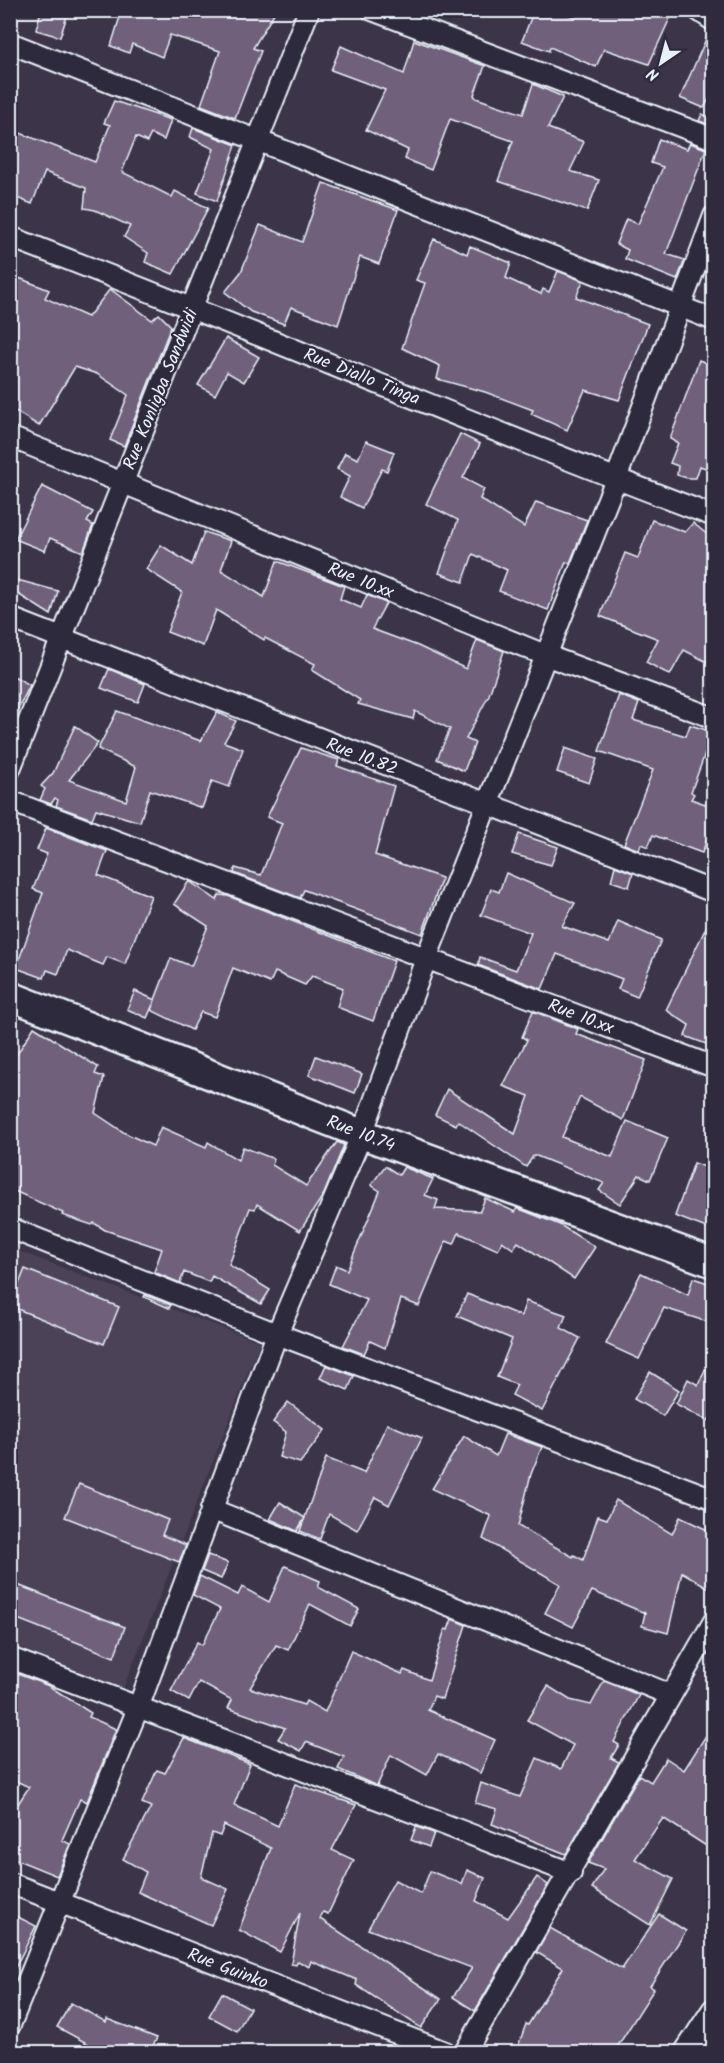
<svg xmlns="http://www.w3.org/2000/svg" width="724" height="2063" viewBox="0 0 724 2063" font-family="Kalam,sans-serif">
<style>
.built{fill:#4c4258}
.building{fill:#71607b;stroke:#e8f1f8;stroke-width:1.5}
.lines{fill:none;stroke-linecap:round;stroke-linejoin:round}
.minor-casing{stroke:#e8f1f8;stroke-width:24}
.tertiary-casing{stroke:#e8f1f8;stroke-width:28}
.secondary-casing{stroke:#e8f1f8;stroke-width:33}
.minor{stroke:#2f2a3d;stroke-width:20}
.tertiary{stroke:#2f2a3d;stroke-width:24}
.secondary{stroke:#2f2a3d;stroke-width:28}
.labels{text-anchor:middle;stroke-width:4.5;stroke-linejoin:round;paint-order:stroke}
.street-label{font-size:18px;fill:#e8f1f8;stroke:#2f2a3d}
</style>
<rect width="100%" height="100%" fill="#3c3549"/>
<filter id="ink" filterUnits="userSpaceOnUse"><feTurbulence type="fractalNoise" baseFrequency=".0167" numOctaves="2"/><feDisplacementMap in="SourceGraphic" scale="12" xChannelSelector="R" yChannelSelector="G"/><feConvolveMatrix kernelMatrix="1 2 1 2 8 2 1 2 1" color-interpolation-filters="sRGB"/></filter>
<g filter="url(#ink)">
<!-- built -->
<polygon class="built" points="10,1248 260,1342 123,1689 11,1644"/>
<!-- building -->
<g class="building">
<polygon points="41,10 69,10 60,37 36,30"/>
<polygon points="122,10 276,10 253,48 261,51 235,118 201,105 220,51 170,35 162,57 132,44 129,53 111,46"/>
<polygon points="534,10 557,10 574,17 577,10 653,10 671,16 649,64 604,49 596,67 550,47 549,51 522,41"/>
<polygon points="709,32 714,33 714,90 704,108 680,98"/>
<polygon points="414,40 485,66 474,95 476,98 523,114 533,84 563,97 548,128 584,142 570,171 599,180 587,211 498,181 513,141 450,119 431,170 405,159 408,150 366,130 385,90 331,70 341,46 404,74"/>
<polygon points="114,101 171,120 164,140 151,134 147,142 136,137 122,172 172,197 175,191 208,208 173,274 145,262 148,253 124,237 130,226 95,210 84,208 86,188 45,172 32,204 10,195 10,129 95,162 110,125 104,123"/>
<polygon points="702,114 714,119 714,126 699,121"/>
<polygon points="193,128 236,145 217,201 197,193 214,149 190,137"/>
<polygon points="659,139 687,149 690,143 706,149 666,254 685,260 677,280 625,259 628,250 616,244 626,219 638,224 663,167 651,163"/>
<polygon points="323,183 398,210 379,264 360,257 338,325 291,307 284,324 251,312 225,292 241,272 260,225 302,242"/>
<polygon points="434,239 467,254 470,246 511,263 506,278 541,294 543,289 549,292 558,271 583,281 576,297 648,324 619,400 585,390 567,430 531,414 533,410 485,392 437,379 440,366 402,348 425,283 416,280"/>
<polygon points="19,278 49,290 45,298 88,317 110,289 152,320 159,314 171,326 124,446 110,440 128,395 97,374 75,367 39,426 10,408 10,300"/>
<polygon points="226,338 259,357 244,382 227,372 215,395 198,385"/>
<polygon points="699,360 714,366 714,471 700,466 696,478 687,478 677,475 678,466 670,463 678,443 670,439"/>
<polygon points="460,434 480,444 463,478 484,489 480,499 524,527 536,502 587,520 570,563 566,562 548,610 499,591 507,570 473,554 463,582 439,573 458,520 426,504"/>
<polygon points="366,441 394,452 387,471 382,469 362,508 340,497 350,476 337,469 345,453 358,459"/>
<polygon points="42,486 93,512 87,522 93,525 83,552 50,538 45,551 15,539"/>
<polygon points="652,520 685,532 693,523 714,540 714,650 707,662 684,650 670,675 646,662 658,639 600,616 625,553 638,558"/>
<polygon points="204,532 231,541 221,570 264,597 277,561 344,586 340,599 361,608 367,595 386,603 372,629 418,646 466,669 477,640 504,651 489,695 466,739 475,743 464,771 437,759 450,729 415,711 413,719 358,704 360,700 312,670 315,664 265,638 264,640 216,610 203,646 167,632 182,592 146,569 161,545 192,565"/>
<polygon points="10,578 58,591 51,615 10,589"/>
<polygon points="109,669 145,684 138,702 101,688"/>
<polygon points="10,674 30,685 10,725"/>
<polygon points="619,695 639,703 633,720 686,736 690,725 713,732 691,792 694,794 691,799 714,807 714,819 702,853 653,835 648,847 641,844 639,850 624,844 653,770 599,751"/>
<polygon points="117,711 201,741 217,712 236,721 224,742 243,749 229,787 212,781 202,808 150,790 140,822 96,809 92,819 56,806 58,800 55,798 51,804 40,800 45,789 41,786 53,773 75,726 98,743 69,780 126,801 136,767 98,749"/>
<polygon points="301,748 339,760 337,766 394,786 375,855 442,878 422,934 304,890 300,898 234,873 235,868 261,875 282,823 267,817"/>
<polygon points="565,748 597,759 589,783 557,772"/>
<polygon points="46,828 107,851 98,875 151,896 125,964 107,957 103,965 67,950 58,974 47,970 44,978 16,968 43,893 33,889 47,854 37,850"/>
<polygon points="519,834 558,847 551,865 512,854"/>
<polygon points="615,866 633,873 629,887 611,881"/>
<polygon points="506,873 575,903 562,926 609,943 618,921 661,940 637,997 618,989 622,979 557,954 542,989 478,965 480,957 516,970 531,933 481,915 491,889 499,892"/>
<polygon points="189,881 217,900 219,895 228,896 394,961 373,1021 337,1007 343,988 312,976 305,985 275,972 270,983 233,968 215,1017 201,1012 192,1030 151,1010 171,958 191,966 208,926 174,904"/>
<polygon points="714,911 714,1047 685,1036 689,1025 666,1010"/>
<polygon points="135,991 155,1000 147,1018 127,1009"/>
<polygon points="533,1011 578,1029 576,1034 646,1060 623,1120 580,1097 562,1137 612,1157 627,1121 668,1138 650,1180 639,1175 620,1204 599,1190 604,1183 534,1155 526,1167 458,1121 456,1125 435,1115 447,1089 515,1134 529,1096 503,1086 527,1040 522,1037"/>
<polygon points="34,1027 98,1067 95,1074 104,1077 95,1113 125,1133 153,1146 161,1127 206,1147 208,1142 238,1160 243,1147 274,1159 272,1165 306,1186 337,1142 344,1145 324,1194 300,1231 257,1204 255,1209 250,1208 229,1265 270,1290 261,1304 212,1276 209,1282 184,1272 180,1283 154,1272 162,1249 105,1230 94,1223 92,1225 62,1215 63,1213 10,1189 10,1065"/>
<polygon points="316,1056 362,1074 355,1093 309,1075"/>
<polygon points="694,1163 714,1170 714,1231 675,1216"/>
<polygon points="385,1166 399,1175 404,1167 433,1179 425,1195 438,1200 435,1209 480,1211 485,1198 515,1212 517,1208 560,1225 595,1247 574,1279 518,1242 513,1249 502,1241 498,1250 459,1233 454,1244 446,1241 419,1306 401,1299 385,1348 370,1341 364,1354 343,1346 367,1300 329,1284 336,1265 347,1270 380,1191 371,1185"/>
<polygon points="25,1269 119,1307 104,1344 10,1306"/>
<polygon points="641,1273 688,1295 693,1278 714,1285 714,1324 664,1308 639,1359 606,1344"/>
<polygon points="467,1294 521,1316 526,1301 566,1315 561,1328 580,1338 542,1411 512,1395 517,1385 497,1377 512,1339 457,1316"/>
<polygon points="145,1295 171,1305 169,1308 144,1297"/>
<polygon points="714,1350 714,1410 708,1421 676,1404 688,1379 698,1385"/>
<polygon points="326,1365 354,1376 348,1390 320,1378"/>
<polygon points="650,1372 679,1390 663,1416 634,1399"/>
<polygon points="288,1402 325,1430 300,1463 279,1457 286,1432 273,1422"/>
<polygon points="387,1424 422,1438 389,1505 375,1497 357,1530 329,1514 320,1539 300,1531 326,1458 364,1473"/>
<polygon points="505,1434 542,1447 531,1474 518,1526 573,1557 574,1555 583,1560 598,1516 607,1519 616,1500 672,1534 680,1517 714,1533 714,1591 682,1572 668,1633 642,1626 645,1613 592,1591 573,1627 545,1613 560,1584 483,1539 491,1516 432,1489 464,1436 496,1456"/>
<polygon points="79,1484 168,1520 162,1535 186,1545 179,1562 65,1517"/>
<polygon points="280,1502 305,1518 297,1531 270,1519"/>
<polygon points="208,1555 228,1563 221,1579 202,1571"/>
<polygon points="285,1566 320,1581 318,1587 359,1609 350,1626 310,1604 288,1650 276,1645 250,1688 304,1705 306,1701 325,1712 351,1651 402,1674 404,1670 429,1680 445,1629 448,1630 452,1619 466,1625 442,1699 434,1696 428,1710 495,1740 480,1773 438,1754 427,1775 391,1755 377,1786 338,1769 344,1757 306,1742 301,1751 278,1739 285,1728 228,1708 232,1700 199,1682 189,1701 171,1691 197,1642 202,1645 220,1609 193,1595 200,1576 238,1595 242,1587 269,1602"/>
<polygon points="10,1582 125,1627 114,1657 10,1616"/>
<polygon points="10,1671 49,1686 91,1713 89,1717 116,1729 87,1802 80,1799 62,1840 70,1844 57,1876 10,1857 10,1816 29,1787 10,1778"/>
<polygon points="604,1681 639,1695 614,1742 619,1745 611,1758 619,1762 566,1854 492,1824 497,1809 475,1803 481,1783 520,1797 537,1758 561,1769 573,1745 527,1720 548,1686 570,1700 591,1705"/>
<polygon points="714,1723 714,1851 663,1818 635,1859 673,1879 650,1925 592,1888 604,1869 588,1863 639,1775 651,1782 666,1758 684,1770"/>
<polygon points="184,1738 250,1764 234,1805 278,1826 295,1784 356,1805 332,1850 354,1860 328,1914 323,1912 320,1919 441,1999 421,2028 356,1985 357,1980 311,1961 309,1967 298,1961 296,1965 291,1964 300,1913 280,1952 239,1930 271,1848 224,1825 220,1836 212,1833 201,1877 228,1889 211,1925 138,1892 146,1872 123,1859 151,1807 142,1803 157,1770 165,1773"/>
<polygon points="416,1827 434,1833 429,1847 411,1840"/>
<polygon points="467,1870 485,1878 476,1901 508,1918 537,1877 548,1885 475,2011 453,1997 472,1968 368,1929 395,1880 421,1894 430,1871 462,1884"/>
<polygon points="10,1913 36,1926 10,1978"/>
<polygon points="659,1914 686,1931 650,1986 654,1989 614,2052 516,2052 526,2024 528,2025 563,1968 536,1952 550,1928 622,1969"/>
<polygon points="222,1993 250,2008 237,2031 209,2016"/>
<polygon points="71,2003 106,2022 107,2019 157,2038 150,2052 103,2052 57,2027"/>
</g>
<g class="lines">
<!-- minor casing -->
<g class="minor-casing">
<g id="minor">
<polyline points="372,10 714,139"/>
<polyline points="698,10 714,21"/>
<polyline points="10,43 714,320"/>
<path d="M10 237C246 327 477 427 714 516"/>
<polyline points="10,437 545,655 714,718"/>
<polyline points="10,618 714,892"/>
<polyline points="10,769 309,10"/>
<polyline points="10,801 714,1067"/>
<polyline points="10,1228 277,1334 714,1499"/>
<polyline points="211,1509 671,1695"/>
<polyline points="10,1658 571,1873"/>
<polyline points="10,1883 445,2052"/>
<polyline points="10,2025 138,1708 277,1334 362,1134 427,956 616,479 714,216"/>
<polyline points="465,2052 714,1621"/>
</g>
</g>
<!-- tertiary casing -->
<g class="tertiary-casing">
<polyline id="tertiary" points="687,2052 714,2011"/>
</g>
<!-- secondary casing -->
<g class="secondary-casing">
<polyline id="secondary" points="10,996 362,1134 714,1263"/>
</g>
<!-- minor -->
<use href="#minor" class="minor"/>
<!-- tertiary -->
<use href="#tertiary" class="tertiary"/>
<!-- secondary -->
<use href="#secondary" class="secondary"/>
</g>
</g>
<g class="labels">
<!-- street labels -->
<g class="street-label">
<text transform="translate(362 376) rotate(22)" y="6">Rue Diallo Tinga</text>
<text transform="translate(160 389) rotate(-68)" y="6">Rue Konligba Sandwidi</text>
<text transform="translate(361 580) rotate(22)" y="6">Rue 10.xx</text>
<text transform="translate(362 756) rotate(21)" y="6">Rue 10.82</text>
<text transform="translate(581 1016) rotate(21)" y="6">Rue 10.xx</text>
<text transform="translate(361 1133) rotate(21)" y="6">Rue 10.74</text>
<text transform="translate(228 1968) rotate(21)" y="6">Rue Guinko</text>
</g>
</g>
<!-- margin -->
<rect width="724" height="2063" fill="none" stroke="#2f2a3d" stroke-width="36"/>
<rect x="18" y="18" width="688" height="2027" fill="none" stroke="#e8f1f8" stroke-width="2" filter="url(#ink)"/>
<!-- north arrow -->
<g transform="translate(661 63) rotate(215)" stroke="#2f2a3d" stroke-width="4.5" paint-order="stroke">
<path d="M0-4.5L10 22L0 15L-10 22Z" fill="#e8f1f8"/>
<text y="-9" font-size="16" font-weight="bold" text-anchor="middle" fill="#e8f1f8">N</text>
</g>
</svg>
